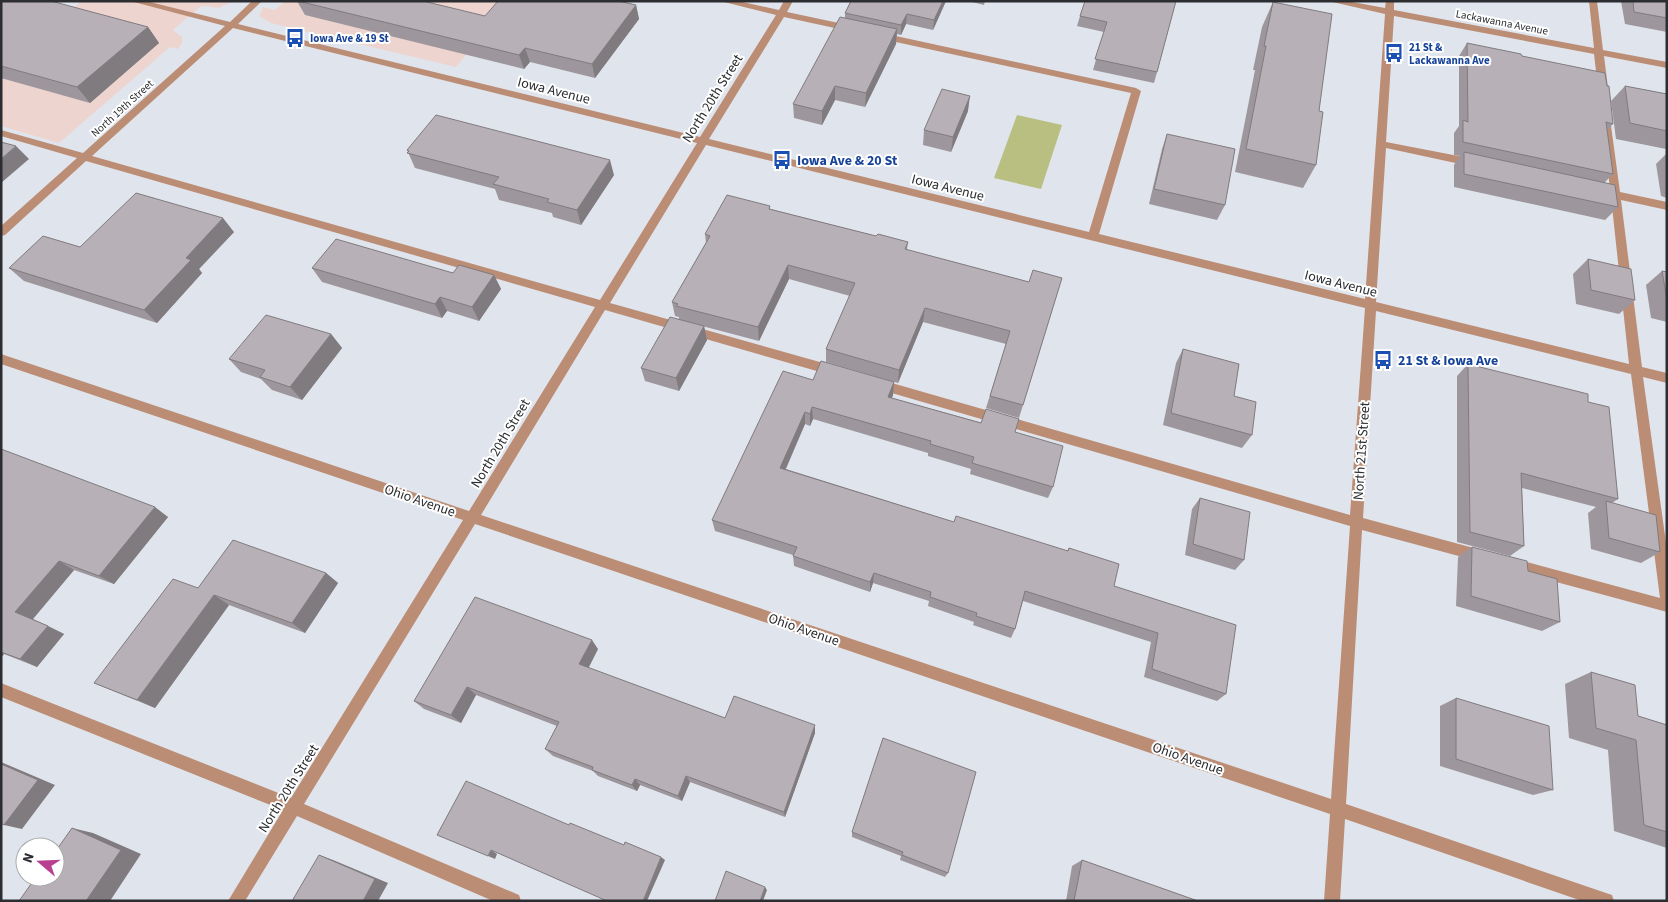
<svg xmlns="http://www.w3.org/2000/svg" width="1668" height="902" viewBox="0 0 1668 902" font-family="'Source Sans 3',sans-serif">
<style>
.commercial{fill:#eed4cf}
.green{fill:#b8bf80}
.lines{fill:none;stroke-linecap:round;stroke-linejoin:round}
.minor{fill:#bb8d75;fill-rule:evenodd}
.wall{fill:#9d979d}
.shaded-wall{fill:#807b7f}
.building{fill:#b7b0b6;stroke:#807b7f}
.labels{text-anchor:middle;stroke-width:4;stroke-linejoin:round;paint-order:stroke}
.far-street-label{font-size:11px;fill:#2b2d30;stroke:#fff}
.far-transit-label{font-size:11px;font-weight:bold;fill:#164399;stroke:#fff;text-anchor:start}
.street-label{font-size:14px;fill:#2b2d30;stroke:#fff}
.transit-label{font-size:14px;font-weight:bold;fill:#164399;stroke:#fff;text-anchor:start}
</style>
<rect width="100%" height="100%" fill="#e0e5ed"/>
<!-- commercial -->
<g class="commercial">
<polygon points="82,1 233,1 219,8 201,6 173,30 182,37 182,43 178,49 170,47 59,143 1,126 1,66"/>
<polygon points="285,1 512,1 456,67 271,23 259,16 263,7 275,10"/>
</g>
<!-- green -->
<polygon class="green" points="1017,115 1062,125 1041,189 994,178"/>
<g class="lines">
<!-- minor -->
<path class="minor" d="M130 1H146L230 22 252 1H262L238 24 700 137 776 15 720 1H738L779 10 784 1H793L787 12 853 26 858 29 853 32 784 17 709 139 1089 232 1131 93 882 39 877 36 882 33 1136 88 1141 91 1099 234 1365 299 1385 14 1328 1H1347L1385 8 1386 1H1394V10L1594 48 1589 1H1597L1603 50 1667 62V68L1604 56 1608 88 1603 91 1598 88 1594 54 1394 16 1386 142 1474 159 1479 163 1474 167 1386 148 1376 302 1629 364 1611 197 1604 193 1610 189 1601 113 1606 110 1609 111 1620 192 1667 202V210L1621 200 1642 367 1667 373V383L1643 377 1667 550V612L1512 570 1507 568 1505 564 1507 560 1512 558 1660 598 1631 374 1376 311 1363 518 1481 550 1486 552 1488 556 1486 560 1481 562 1362 530 1346 804 1606 893 1612 895 1614 901H1582L1345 819 1340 901H1324L1330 814 475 524 304 804 519 895 521 901H493L297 816 245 901H228L283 810 1 697V683L291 798 463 520 1 364V354L469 511 595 307 86 161 5 235 1 236V226L77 158 1 136V130L83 153 225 26ZM233 28 697 143 600 300 92 156ZM706 145 1365 308 1350 515 878 379 874 381 872 384 874 387 878 389 1350 526 1331 799 481 515 605 310 834 376 838 374 840 371 838 368 834 366 610 303Z"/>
</g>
<!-- wall -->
<g class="wall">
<polygon points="1,1 148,27 159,43 90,103 1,78"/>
<polygon points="297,1 485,16 636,5 639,19 595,78 530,62 524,69 305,15"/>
<polygon points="851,1 946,1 933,30 906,24 901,35 897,34 896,44 865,107 835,100 822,125 794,118 793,104 845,18 845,13"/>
<polygon points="968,1 985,1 984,5"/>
<polygon points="1176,1 1157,72 1154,83 1093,70 1104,32 1077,26 1080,16"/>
<polygon points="1621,1 1667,1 1667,32 1625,24"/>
<polygon points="1273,2 1319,111 1316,165 1303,188 1235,172 1255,70 1253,70 1262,27"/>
<polygon points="1467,43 1522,56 1607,86 1613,124 1607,130 1613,174 1605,182 1618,207 1605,220 1454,187 1454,165 1460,156 1454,155 1454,133 1459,126 1459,56"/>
<polygon points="1625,86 1667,94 1666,149 1616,139 1611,101"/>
<polygon points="968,111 951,152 923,145 924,130"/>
<polygon points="1167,134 1225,205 1217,220 1149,204 1162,149"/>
<polygon points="407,150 614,175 581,225 553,217 552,213 499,200 495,189 415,168"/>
<polygon points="1667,153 1667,198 1661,196 1656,164"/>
<polygon points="770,206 770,209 876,236 908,242 907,250 1029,282 1062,278 1019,418 986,408 1006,344 923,322 898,383 826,362 826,349 850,296 789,279 759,341 702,326 704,326 707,340 679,391 645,381 641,368 679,319 679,317 675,316 672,302 706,243 705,234"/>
<polygon points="234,232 199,269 202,273 157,323 24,281 9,268 80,247"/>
<polygon points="1588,259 1635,300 1619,314 1576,304 1573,274"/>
<polygon points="312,268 494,275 501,289 479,321 447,311 442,318 322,282"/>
<polygon points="1662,271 1667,272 1667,322 1651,318 1646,285"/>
<polygon points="331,334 342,348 302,400 272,390 261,379 241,372 229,359"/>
<polygon points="1183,349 1234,396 1252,435 1242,448 1163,425 1176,363"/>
<polygon points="1468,364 1588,402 1618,499 1612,503 1660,552 1641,563 1591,549 1588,513 1596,507 1522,488 1524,546 1510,556 1457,542 1457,376"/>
<polygon points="813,380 894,382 893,395 892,398 1015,432 1053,487 1048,498 970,474 971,469 928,456 928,453 813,419 810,426 805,424 786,469 954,522 1067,551 1069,548 1114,586 1226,694 1217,701 1144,677 1151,642 1023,601 1015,629 1011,638 973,625 974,622 928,606 929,601 873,583 870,592 794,566 793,555 715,531 712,520"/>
<polygon points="1,449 168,517 114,584 74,570 33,619 64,634 37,667 4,654 1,658"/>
<polygon points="1200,498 1244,560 1235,570 1185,555 1192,509"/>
<polygon points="1472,547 1528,571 1560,622 1542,631 1456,606 1458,557"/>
<polygon points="326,573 338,583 305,633 229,605 155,708 94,683 198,588"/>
<polygon points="598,649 588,668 725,718 815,733 785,817 690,782 682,801 640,785 637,791 598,776 593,771 553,756 545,749 557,726 476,695 461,723 424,709 414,701"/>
<polygon points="1591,672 1638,716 1667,725 1667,848 1614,831 1608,750 1569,738 1565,684"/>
<polygon points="1456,698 1553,790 1533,795 1440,766 1440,706"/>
<polygon points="883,738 948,873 945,877 900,860 901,856 852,837 852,832"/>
<polygon points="1082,860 1198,901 1066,901 1072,866"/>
</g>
<!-- shaded-wall -->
<g class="shaded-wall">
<polygon points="943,1 946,1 933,30 934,20"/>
<polygon points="636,5 639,19 595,78 592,64"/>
<polygon points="907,14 906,24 901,35 901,25"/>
<polygon points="148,27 159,43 90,103 77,87"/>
<polygon points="897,29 896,44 865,107 866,93"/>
<polygon points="525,48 530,62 524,69 519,55"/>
<polygon points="835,86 835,100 822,125 822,111"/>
<polygon points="970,96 968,111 951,152 953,137"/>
<polygon points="16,146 29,159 1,183 1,159"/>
<polygon points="610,160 614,175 581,225 577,210"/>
<polygon points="223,218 234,232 199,269 202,273 157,323 144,310 186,258"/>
<polygon points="788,265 789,279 759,341 758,327"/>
<polygon points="494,275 501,289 479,321 472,307"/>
<polygon points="440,297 447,311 442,318 435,304"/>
<polygon points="925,308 923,322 898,383 899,370"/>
<polygon points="704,326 707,340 679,391 676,378"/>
<polygon points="331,334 342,348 302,400 290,387"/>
<polygon points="894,382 893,395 887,409 888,397"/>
<polygon points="812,407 813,419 810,426 810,414"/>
<polygon points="805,412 805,424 781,479 780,468"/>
<polygon points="155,507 168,517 114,584 99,576"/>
<polygon points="59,561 74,570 32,620 15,612"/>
<polygon points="326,573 338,583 305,633 292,623"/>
<polygon points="874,573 873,583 870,592 870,582"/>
<polygon points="214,595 229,605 155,708 137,700"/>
<polygon points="48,626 64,634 37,667 20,659"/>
<polygon points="592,640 598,649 586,673 579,664"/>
<polygon points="1,652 4,654 1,658"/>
<polygon points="467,687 476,695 461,723 451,715"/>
<polygon points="815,725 815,733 785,817 784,812"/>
<polygon points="1,762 55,785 22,829 4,825"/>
<polygon points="686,776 690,782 682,801 678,796"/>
<polygon points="635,779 640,785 637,791 632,785"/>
<polygon points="72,828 93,833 141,854 110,901 86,901"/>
<polygon points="491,850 497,854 495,859 488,856"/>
<polygon points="319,855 333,860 388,883 378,901 363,901"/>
<polygon points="661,857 665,860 647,901 643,901"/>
<polygon points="765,887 767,890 763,901 760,901"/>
</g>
<!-- building -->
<g class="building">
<polygon points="1,1 51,1 148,27 77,87 1,66"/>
<polygon points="298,1 423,1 485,16 498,1 618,1 636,5 592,64 525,48 519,55"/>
<polygon points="851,1 943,1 934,20 907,14 901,25 845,13"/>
<polygon points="1085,1 1176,1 1157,72 1095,59 1107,22 1080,16"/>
<polygon points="1633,1 1667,1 1667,18 1634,12"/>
<polygon points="1273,2 1332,14 1319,111 1323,112 1316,165 1246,149 1266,46 1264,46"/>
<polygon points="840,17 897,29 866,93 835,86 822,111 793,104"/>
<polygon points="1467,43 1521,54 1522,56 1605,73 1607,86 1609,86 1613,124 1606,122 1613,174 1463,142 1463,120 1468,122"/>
<polygon points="1625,86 1667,94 1667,131 1630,123"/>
<polygon points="942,89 970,96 953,137 924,130"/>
<polygon points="436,115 610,160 577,210 547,202 549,199 493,184 499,177 407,153 409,151 407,150"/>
<polygon points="1167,134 1235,149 1225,205 1154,189"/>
<polygon points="1,142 16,146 1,159"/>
<polygon points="1464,152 1615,185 1618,207 1464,174"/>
<polygon points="136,193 223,218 186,258 191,260 144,310 9,268 43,236 80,247"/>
<polygon points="727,195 770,206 769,209 876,236 878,234 908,242 905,249 1029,282 1033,270 1062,278 1023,405 990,396 1010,331 925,308 899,370 826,349 855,283 788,265 758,327 676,306 678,304 672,302 710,236 705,234"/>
<polygon points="336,239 453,273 459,265 494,275 472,307 440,297 435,304 312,268"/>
<polygon points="1588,259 1631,269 1635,300 1591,290"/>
<polygon points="1662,271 1667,272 1667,300"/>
<polygon points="266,315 331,334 290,387 260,377 265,370 229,359"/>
<polygon points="670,317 704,326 676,378 641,368"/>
<polygon points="1183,349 1239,364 1234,396 1256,402 1252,435 1171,413"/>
<polygon points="821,361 894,382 888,397 981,423 986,409 1019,419 1015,432 1063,446 1053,487 972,463 974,457 930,444 931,441 812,407 810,414 805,412 780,468 954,522 956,516 1068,551 1069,548 1119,564 1114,586 1236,625 1226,694 1152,669 1158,633 1025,591 1015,629 976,616 977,613 930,597 931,592 874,573 870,582 793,556 797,547 712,520 783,371 813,380"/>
<polygon points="1468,364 1588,394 1588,402 1609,407 1618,499 1521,473 1524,546 1470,532"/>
<polygon points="1,449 155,507 99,576 59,561 15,612 48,626 20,659 1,652"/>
<polygon points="1200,498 1250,512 1244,560 1193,544"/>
<polygon points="1606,501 1656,515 1660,552 1609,538"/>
<polygon points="233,540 326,573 292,623 214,595 137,700 94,683 173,579 198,588"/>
<polygon points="1472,547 1527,561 1528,571 1557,579 1560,622 1471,596"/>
<polygon points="475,597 592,640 579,664 725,718 734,696 815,725 784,812 686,776 678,796 635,779 632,785 592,770 593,767 545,749 559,722 467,687 451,715 414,701"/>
<polygon points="1591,672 1635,685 1638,716 1667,725 1667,832 1644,825 1636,740 1596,728"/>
<polygon points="1456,698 1549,726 1553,790 1456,759"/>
<polygon points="883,738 976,772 948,873 902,855 903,852 852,832"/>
<polygon points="1,764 38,780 4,825 1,823"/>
<polygon points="466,781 569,825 570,823 624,845 625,842 661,857 643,901 607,901 491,850 488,856 437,835"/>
<polygon points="72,828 121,850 86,901 19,901 36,877 55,877 55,852"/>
<polygon points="319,855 375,879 363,901 292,901"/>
<polygon points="1082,860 1198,901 1074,901"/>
<polygon points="726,871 765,887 760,901 715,901"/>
</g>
<!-- icons -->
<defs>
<g id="bus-bare" transform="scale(1.5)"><path d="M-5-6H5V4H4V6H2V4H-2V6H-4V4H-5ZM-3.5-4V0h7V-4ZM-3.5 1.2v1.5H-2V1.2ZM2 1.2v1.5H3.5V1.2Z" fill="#1a4fb4" stroke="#fff" stroke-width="2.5" paint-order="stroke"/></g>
</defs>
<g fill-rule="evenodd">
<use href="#bus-bare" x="295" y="38"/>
<use href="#bus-bare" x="1394" y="53"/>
<use href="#bus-bare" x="782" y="160"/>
<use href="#bus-bare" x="1383" y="360"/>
</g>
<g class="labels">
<!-- far-street labels -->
<g class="far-street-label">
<text transform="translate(1502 22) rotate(11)" y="4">Lackawanna Avenue</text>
<text transform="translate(122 108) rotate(-42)" y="4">North 19th Street</text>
</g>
<!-- far-transit labels -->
<g class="far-transit-label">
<text x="310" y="42">Iowa Ave &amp; 19 St</text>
<text x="1409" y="51">21 St &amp;<tspan x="1409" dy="13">Lackawanna Ave</tspan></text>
</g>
<!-- street labels -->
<g class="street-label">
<text transform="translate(554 90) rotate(14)" y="5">Iowa Avenue</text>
<text transform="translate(712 98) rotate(-58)" y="5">North 20th Street</text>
<text transform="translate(948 187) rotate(14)" y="5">Iowa Avenue</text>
<text transform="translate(1341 283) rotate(14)" y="5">Iowa Avenue</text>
<text transform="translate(500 443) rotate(-59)" y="5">North 20th Street</text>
<text transform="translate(1361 451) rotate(-86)" y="5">North 21st Street</text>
<text transform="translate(420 500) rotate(19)" y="5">Ohio Avenue</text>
<text transform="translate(804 629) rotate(19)" y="5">Ohio Avenue</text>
<text transform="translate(1188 758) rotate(19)" y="5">Ohio Avenue</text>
<text transform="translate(288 788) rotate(-58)" y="5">North 20th Street</text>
</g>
<!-- transit labels -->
<g class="transit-label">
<text x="797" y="165">Iowa Ave &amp; 20 St</text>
<text x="1398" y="365">21 St &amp; Iowa Ave</text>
</g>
</g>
<!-- border -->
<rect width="1668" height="902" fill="none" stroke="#2b2d30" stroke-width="5"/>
<!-- north arrow -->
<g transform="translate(40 862) rotate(289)"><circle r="24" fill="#ffffff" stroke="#aaabac"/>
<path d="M0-4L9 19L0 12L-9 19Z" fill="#b93f91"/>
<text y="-8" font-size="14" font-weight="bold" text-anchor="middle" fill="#2b2d30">N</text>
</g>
</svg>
